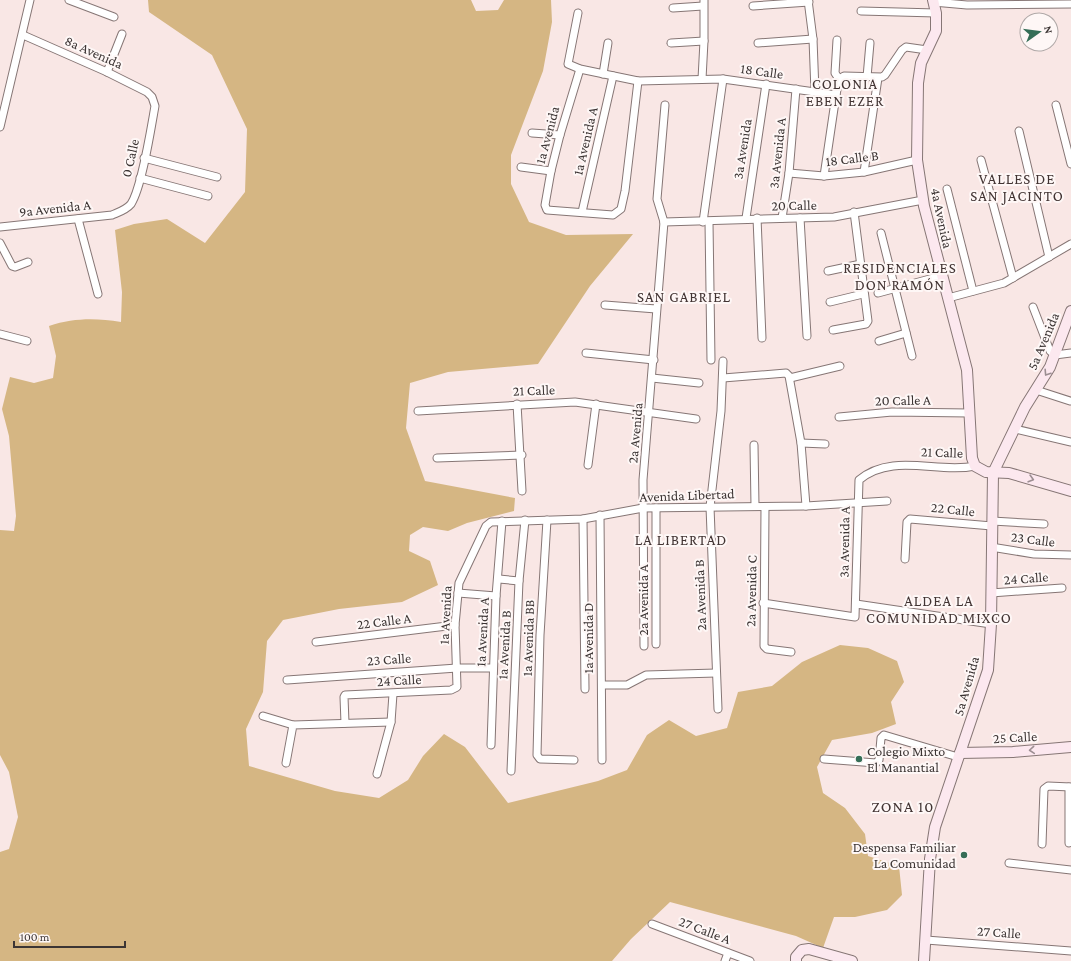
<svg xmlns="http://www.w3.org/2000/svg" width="1071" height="961" viewBox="0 0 1071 961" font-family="'Crimson Pro',serif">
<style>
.green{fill:#d5b683}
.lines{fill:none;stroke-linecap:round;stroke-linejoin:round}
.street-casing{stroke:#867675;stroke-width:9}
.secondary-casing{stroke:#867675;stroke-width:12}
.street{stroke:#fff;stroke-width:7}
.secondary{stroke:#fce8ef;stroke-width:10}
.oneway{stroke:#9c8e92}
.poi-dot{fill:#356e57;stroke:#fef7f6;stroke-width:1.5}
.labels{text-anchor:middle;stroke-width:4;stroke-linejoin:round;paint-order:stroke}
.street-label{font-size:14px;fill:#3c3534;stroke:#fef7f6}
.poi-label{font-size:14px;fill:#3c3534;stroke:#fef7f6;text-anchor:start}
.neighbourhood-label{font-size:15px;letter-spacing:1px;fill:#423433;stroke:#fef7f6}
.quarter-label{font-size:16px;letter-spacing:1px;fill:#423433;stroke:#fef7f6}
</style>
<rect width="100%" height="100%" fill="#f9e7e5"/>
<!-- green -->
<path class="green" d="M148 0H471L476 11 498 10 504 0H551L552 22 543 71 511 155V184L529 222 566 235 633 234 590 286 538 364 448 372 410 383 406 428 425 481 515 498 514 511 467 523 448 531 423 527 410 535 409 551 430 561 438 585 402 602 339 609 283 620 267 641 263 692 246 729 249 766 335 791 379 798 408 780 423 756 444 734 465 747 508 803 598 781 627 770 647 735 669 720 696 736 727 728 738 692 772 686 802 662 840 645 868 648 897 661 904 682 891 702 896 724 872 733 832 740 817 767 823 793 845 808 865 834 868 856 899 866 902 895 887 910 855 917H834L823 948 796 936 670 902 631 939 612 961H0V852L9 849 18 817 9 772 0 755V530L14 531 16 516 9 436 2 409 10 377 34 383 53 378 56 356 49 326C74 318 95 318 121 322L122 292 115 230 134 224 167 219 205 243 245 192 247 129 212 55 149 12Z"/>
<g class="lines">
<!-- street casing -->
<g class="street-casing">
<g id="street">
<polyline points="69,0 114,17"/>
<polyline points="808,0 813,39 815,92"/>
<polyline points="933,2 967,5 1071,4"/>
<polyline points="753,6 809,2"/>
<polyline points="673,8 703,6"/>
<polyline points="861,11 936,13"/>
<polyline points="578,13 568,64 580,69 638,81 723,79 836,95 839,79 844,76 882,77 885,75 902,50 906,47 927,50"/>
<polyline points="837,40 835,73 839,79"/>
<polyline points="671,43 704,41"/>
<polyline points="758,43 813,39"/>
<polyline points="580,69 560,135 551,171 545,205 547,210 613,215 621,209 625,191 638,81"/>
<polyline points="107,72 122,34"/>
<polyline points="603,74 608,43"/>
<polyline points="867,77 870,43"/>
<polyline points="702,79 704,41 704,0"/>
<polyline points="1056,105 1071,164"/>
<polyline points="0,127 30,0"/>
<polyline points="1019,131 1049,257"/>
<polyline points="532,133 560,135"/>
<polyline points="144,158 217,177"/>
<polyline points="981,160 1013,278"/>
<polyline points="521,167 551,171"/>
<polyline points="864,172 878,78"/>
<polyline points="789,173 824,176 864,172 917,160"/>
<polyline points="824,176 836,95"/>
<polyline points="140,178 208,196"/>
<polyline points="947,189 973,291"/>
<polyline points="582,212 613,76"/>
<polyline points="746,218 766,84"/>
<polyline points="757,218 762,338"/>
<polyline points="782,218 789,173 796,89"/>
<polyline points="800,218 807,336"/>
<polyline points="78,219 98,294"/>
<polyline points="664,222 834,217 923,200"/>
<polyline points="664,222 657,199 665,105"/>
<polyline points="703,222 723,79"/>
<polyline points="709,222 711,360"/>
<path d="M0 227 112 215C119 212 126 210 131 204 142 187 151 128 155 106L152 97 147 92 107 72 23 35"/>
<polyline points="881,233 912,356"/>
<polyline points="0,243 12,266 15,267 28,262"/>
<polyline points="828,271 861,264"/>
<polyline points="878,293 941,276"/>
<polyline points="948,298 1004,283 1071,244"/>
<polyline points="830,302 863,294"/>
<polyline points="605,305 656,309"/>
<polyline points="1033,307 1050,351 1055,355 1071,353"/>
<polyline points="833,330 866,324 868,321 854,212"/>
<polyline points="0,334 27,341"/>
<polyline points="879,341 906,333"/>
<polyline points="586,353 654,360"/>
<polyline points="652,378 699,383"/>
<polyline points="723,378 786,373 789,376 801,443 806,506"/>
<polyline points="790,378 840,366"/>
<polyline points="1036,390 1070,401"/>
<polyline points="517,404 522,491"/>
<polyline points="418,411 575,402 696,419"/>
<polyline points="839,417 892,412 969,413"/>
<polyline points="1015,429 1071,442"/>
<polyline points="801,443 825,444"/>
<polyline points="754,445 755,506"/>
<polyline points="437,458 522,455"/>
<polyline points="588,465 596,404"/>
<polyline points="765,507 764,646 767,649 791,652"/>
<polyline points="656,508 656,644"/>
<polyline points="600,515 602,760"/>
<polyline points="583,519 585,689"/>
<polyline points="547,520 540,635 537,755 540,759 574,760"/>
<polyline points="992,521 1044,524"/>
<polyline points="991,547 1034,554 1071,555"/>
<polyline points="905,559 907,522 910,519 992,526"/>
<polyline points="499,579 519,581"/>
<polyline points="458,593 496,596"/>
<polyline points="991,593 1062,588"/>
<path d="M763 603 855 617 859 480C892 452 938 474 975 466"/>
<polyline points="856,604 991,624"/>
<polyline points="316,642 455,625"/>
<polyline points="644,646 643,480 664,222"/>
<polyline points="287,680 457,668 493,668"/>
<polyline points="602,685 627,685 646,675 716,673"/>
<polyline points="718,709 710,507 721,411 723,361"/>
<polyline points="263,716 293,725"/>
<polyline points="345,723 344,697 345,695 451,690 457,687 455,625 459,583 486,526 491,522 583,519 643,508 806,506 887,501"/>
<polyline points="491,745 496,596 502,521"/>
<polyline points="824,759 876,763 879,760 881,738 884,735 958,757"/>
<polyline points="286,763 293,725 391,722"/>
<polyline points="511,771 519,581 525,520"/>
<polyline points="377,774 391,722 393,694"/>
<polyline points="1069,843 1069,787"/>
<polyline points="1042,844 1044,789 1048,786 1071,787"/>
<polyline points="1009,863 1071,870"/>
<polyline points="652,924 750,961"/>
<polyline points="926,940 1071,951"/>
<polyline points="725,961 728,953"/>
</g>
</g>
<!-- secondary casing -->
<g class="secondary-casing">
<g id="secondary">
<polyline points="933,0 936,13 936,31 921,63 918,83 917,160 924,206 967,370 972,458 975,466 986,472 1009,473 1071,491"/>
<polyline points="960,753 1013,752 1071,747"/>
<polyline points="796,961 796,957 802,950 809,949 852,961"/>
<polyline points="924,961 930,859 935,827 988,670 991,624 993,473 1025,407 1050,367 1071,311"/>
</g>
</g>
<!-- street -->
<use href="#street" class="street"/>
<!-- secondary -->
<use href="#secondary" class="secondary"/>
</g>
<!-- one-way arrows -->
<defs><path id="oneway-chevron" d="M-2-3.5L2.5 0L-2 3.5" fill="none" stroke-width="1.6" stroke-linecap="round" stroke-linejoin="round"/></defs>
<g class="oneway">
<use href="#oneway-chevron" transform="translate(1047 373) rotate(123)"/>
<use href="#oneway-chevron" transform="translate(1031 479) rotate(16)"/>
<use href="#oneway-chevron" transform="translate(1032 750) rotate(175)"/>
</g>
<!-- markers -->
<g class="poi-dot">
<circle cx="859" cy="759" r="4"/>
<circle cx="964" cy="855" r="4"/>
</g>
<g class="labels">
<!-- street labels -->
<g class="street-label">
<text transform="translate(94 52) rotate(24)" y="5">8a Avenida</text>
<text transform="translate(762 71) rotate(8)" y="5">18 Calle</text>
<text transform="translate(547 135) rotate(-75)" y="5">1a Avenida</text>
<text transform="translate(585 141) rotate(-77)" y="5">1a Avenida A</text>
<text transform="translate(742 149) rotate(-81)" y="5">3a Avenida</text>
<text transform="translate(777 153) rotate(-84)" y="5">3a Avenida A</text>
<text transform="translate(130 158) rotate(-77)" y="5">0 Calle</text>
<text transform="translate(852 158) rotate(-7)" y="5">18 Calle B</text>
<text transform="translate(794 205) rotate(-1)" y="5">20 Calle</text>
<text transform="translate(55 208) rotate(-6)" y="5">9a Avenida A</text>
<text transform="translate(942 218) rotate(78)" y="5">4a Avenida</text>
<text transform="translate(1043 341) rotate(-67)" y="5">5a Avenida</text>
<text transform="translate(534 390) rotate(-2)" y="5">21 Calle</text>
<text transform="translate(903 400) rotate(-1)" y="5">20 Calle A</text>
<text transform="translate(635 433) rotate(-85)" y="5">2a Avenida</text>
<text transform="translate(942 452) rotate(2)" y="5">21 Calle</text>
<text transform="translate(687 495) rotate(-2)" y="5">Avenida Libertad</text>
<text transform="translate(953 509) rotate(6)" y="5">22 Calle</text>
<text transform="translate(1033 539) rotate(7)" y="5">23 Calle</text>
<text transform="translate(844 542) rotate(-89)" y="5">3a Avenida A</text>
<text transform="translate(1026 578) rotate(-4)" y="5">24 Calle</text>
<text transform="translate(751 591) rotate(-89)" y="5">2a Avenida C</text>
<text transform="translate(700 595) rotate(-92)" y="5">2a Avenida B</text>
<text transform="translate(643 600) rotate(-90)" y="5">2a Avenida A</text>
<text transform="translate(445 615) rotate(-87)" y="5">1a Avenida</text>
<text transform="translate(384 621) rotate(-7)" y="5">22 Calle A</text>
<text transform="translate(482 632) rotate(-87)" y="5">1a Avenida A</text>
<text transform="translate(528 638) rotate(-88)" y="5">1a Avenida BB</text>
<text transform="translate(588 638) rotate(-90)" y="5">1a Avenida D</text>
<text transform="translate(504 645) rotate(-87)" y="5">1a Avenida B</text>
<text transform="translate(389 659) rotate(-4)" y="5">23 Calle</text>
<text transform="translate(399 680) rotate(-3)" y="5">24 Calle</text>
<text transform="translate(966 686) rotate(-74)" y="5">5a Avenida</text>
<text transform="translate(1015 737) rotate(-3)" y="5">25 Calle</text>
<text transform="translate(705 930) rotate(21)" y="5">27 Calle A</text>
<text transform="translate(999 932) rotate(4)" y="5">27 Calle</text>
</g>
<!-- poi labels -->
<g class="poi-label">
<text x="867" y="756">Colegio Mixto<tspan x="867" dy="16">El Manantial</tspan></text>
<text x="956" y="852" text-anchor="end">Despensa Familiar<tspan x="956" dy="16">La Comunidad</tspan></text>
</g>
<!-- neighbourhood labels -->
<g class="neighbourhood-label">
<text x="845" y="89">COLONIA<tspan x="845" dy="17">EBEN EZER</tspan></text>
<text x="1017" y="184">VALLES DE<tspan x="1017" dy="17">SAN JACINTO</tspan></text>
<text x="900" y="273">RESIDENCIALES<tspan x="900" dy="17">DON RAMÓN</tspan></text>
<text x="684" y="302">SAN GABRIEL</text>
<text x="681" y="545">LA LIBERTAD</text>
<text x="939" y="606">ALDEA LA<tspan x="939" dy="17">COMUNIDAD MIXCO</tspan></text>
</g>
<!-- quarter labels -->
<g class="quarter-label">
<text x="903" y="812">ZONA 10</text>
</g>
</g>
<!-- north arrow -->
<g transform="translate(1039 32) rotate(76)"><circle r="19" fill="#fef7f6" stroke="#b0a9a8"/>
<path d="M0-3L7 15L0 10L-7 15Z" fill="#356e57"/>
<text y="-6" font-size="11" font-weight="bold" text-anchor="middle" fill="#3c3534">N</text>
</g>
<!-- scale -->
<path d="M14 941v6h111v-6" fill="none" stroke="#3c3534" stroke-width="2"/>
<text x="20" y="941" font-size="12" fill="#3c3534" stroke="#fef7f6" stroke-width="3" paint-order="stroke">100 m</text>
</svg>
